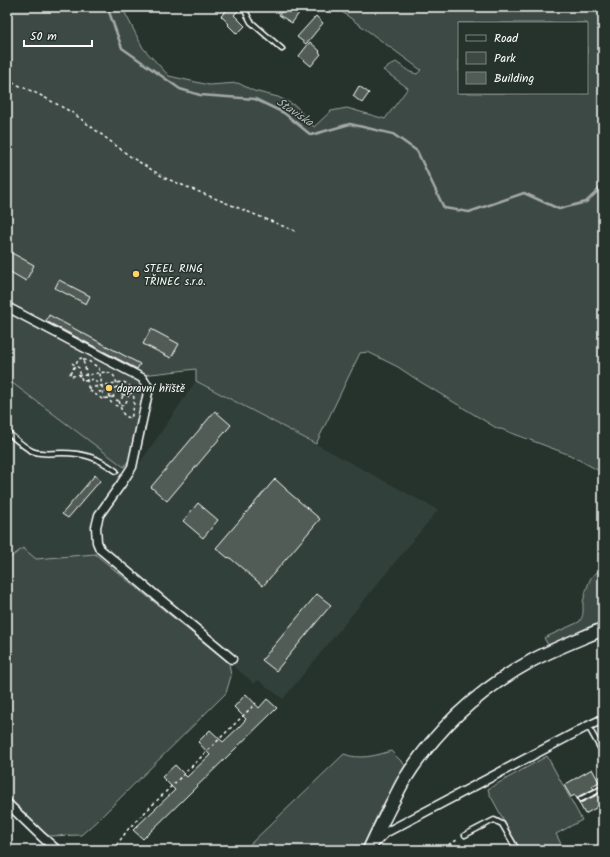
<svg xmlns="http://www.w3.org/2000/svg" width="610" height="857" viewBox="0 0 610 857" font-family="Kalam,sans-serif">
<style>
.built{fill:#333f3a}
.green{fill:#3e4944;stroke:#9ea4a2;fill-rule:evenodd}
.lines{fill:none;stroke-linecap:round;stroke-linejoin:round}
.stream{stroke:#a4a9a7;stroke-width:2.5}
.building{fill:#515c57;stroke:#fff}
.lane-casing{stroke:#fff;stroke-width:7}
.street-casing{stroke:#fff;stroke-width:11}
.secondary-casing{stroke:#fff;stroke-width:15}
.path{stroke:#fff;stroke-width:1.5;stroke-dasharray:3 3;stroke-linecap:butt}
.lane{stroke:#26332d;stroke-width:4}
.street{stroke:#26332d;stroke-width:8}
.secondary{stroke:#26332d;stroke-width:12}
.poi-dot{fill:#ffd166;stroke:#26332d;stroke-width:1.5}
.labels{text-anchor:middle;stroke-width:3;stroke-linejoin:round;paint-order:stroke}
.poi-label{font-size:11px;fill:#fff;stroke:#26332d;text-anchor:start}
.water-label{font-size:12px;font-style:italic;fill:#b3b8b6;stroke:#26332d}
</style>
<rect width="100%" height="100%" fill="#26332d"/>
<filter id="ink" filterUnits="userSpaceOnUse"><feTurbulence type="fractalNoise" baseFrequency=".025" numOctaves="2"/><feDisplacementMap in="SourceGraphic" scale="8" xChannelSelector="R" yChannelSelector="G"/><feConvolveMatrix kernelMatrix="1 2 1 2 8 2 1 2 1" color-interpolation-filters="sRGB"/></filter>
<g filter="url(#ink)">
<!-- built -->
<polygon class="built" points="7,379 124,466 127,464 135,470 196,381 316,444 438,510 283,699 258,680 254,684 248,678 229,663 95,554 36,559 23,548 7,560"/>
<!-- green -->
<g class="green">
<path d="M7 7H122L143 48 169 76 209 85 238 83 254 91 278 97 296 106 314 127 331 111 347 108 385 119 408 88 383 70 396 62 410 72 417 74 421 70 338 9 340 7H603V473L570 455 501 429H498L419 381 398 367 368 352 360 353 316 444 196 381V369L142 375 139 384 143 393 129 460 124 467 7 379ZM459 23H587V93H459Z"/>
<polygon points="23,548 36,559 95,554 229,663 231,676 226,693 99,819 81,835 46,836 7,797 7,560"/>
<path d="M597 572H603V621L548 645 544 638 579 622C584 616 583 611 583 604 583 599 589 580 592 576 593 575 596 574 597 572Z"/>
<path d="M391 751 405 765 378 814 361 850H244L344 754C359 760 375 756 391 751Z"/>
<polygon points="547,756 582,820 556,834 564,850 520,850 489,793 488,789"/>
</g>
<g class="lines">
<!-- stream -->
<polyline class="stream" points="107,7 108,9 122,48 180,89 200,95 255,99 284,113 311,135 350,124 393,134 417,151 444,208 469,212 524,193 559,209 586,202 603,186"/>
</g>
<!-- building -->
<g class="building">
<polygon points="230,7 233,7 238,11 234,15 245,26 237,34 228,25 229,24 221,16"/>
<polygon points="284,7 296,7 301,10 292,23 279,15"/>
<polygon points="316,16 323,23 306,44 297,37"/>
<polygon points="310,42 320,51 319,52 321,54 311,66 299,56"/>
<polygon points="359,86 369,93 362,103 353,96"/>
<polygon points="10,252 34,265 26,281 7,270 7,259"/>
<polygon points="59,280 90,296 86,304 55,288"/>
<polygon points="49,315 140,364 137,369 46,321"/>
<polygon points="151,329 179,344 171,358 143,344"/>
<polygon points="215,411 231,425 167,501 151,487"/>
<polygon points="95,475 100,481 68,518 62,514"/>
<polygon points="275,479 286,489 286,490 320,519 263,586 229,557 228,558 216,548"/>
<polygon points="198,503 218,520 203,538 183,521"/>
<polygon points="317,594 331,605 276,671 262,660"/>
<polygon points="246,694 259,708 267,699 277,708 143,839 133,830 175,790 162,777 175,765 187,777 210,755 198,742 210,730 223,742 239,727 246,719 234,707"/>
<polygon points="592,769 599,782 592,786 594,789 579,796 578,797 578,800 579,802 582,802 597,795 603,804 585,814 575,795 571,797 564,785"/>
</g>
<g class="lines">
<!-- lane casing -->
<g class="lane-casing">
<g id="lane">
<polyline points="243,7 251,22 282,49"/>
<path d="M7 432C13 437 25 448 32 451 41 455 52 453 62 453 85 453 98 458 116 471"/>
<polyline points="588,726 603,753"/>
<polyline points="581,799 603,788"/>
<polyline points="465,835 494,820 502,824 517,850"/>
</g>
</g>
<!-- street casing -->
<g class="street-casing">
<g id="street">
<polyline points="7,307 142,378 149,388 132,467 121,484 99,515 96,527 97,542 100,549 232,659"/>
<polyline points="7,803 42,837 57,850"/>
<polyline points="374,844 385,833 588,726 603,719"/>
</g>
</g>
<!-- secondary casing -->
<g class="secondary-casing">
<path id="secondary" d="M369 850C376 834 384 819 392 803 396 796 399 789 403 782 435 730 480 689 533 660 556 648 580 639 603 629"/>
</g>
<!-- path -->
<g class="path">
<polyline points="7,80 40,95 73,113 131,157 165,178 295,231"/>
<polyline points="83,360 87,360 99,368 104,399"/>
<polyline points="72,363 79,368 82,381 84,381 94,379 96,381 98,391 100,392 110,390"/>
<path d="M120 387C137 389 125 413 113 404 110 402 110 401 110 398 108 389 113 388 120 387Z"/>
<path d="M88 388 122 382C137 384 135 407 131 418 121 417 121 408 119 400"/>
<circle cx="118" cy="396" r="4.5"/>
<polyline points="123,395 133,393"/>
<path d="M114 397 102 399 89 390C86 381 87 365 81 358L79 359 70 374 71 376C77 376 82 375 88 375 95 374 111 368 115 378 117 382 117 387 118 391"/>
<polyline points="113,850 129,828 256,703"/>
<polyline points="438,850 459,839"/>
</g>
<!-- lane -->
<use href="#lane" class="lane"/>
<!-- street -->
<use href="#street" class="street"/>
<!-- secondary -->
<use href="#secondary" class="secondary"/>
</g>
</g>
<!-- markers -->
<g class="poi-dot">
<circle cx="136" cy="274" r="4"/>
<circle cx="109" cy="388" r="4"/>
</g>
<g class="labels">
<!-- poi labels -->
<g class="poi-label">
<text x="144" y="272">STEEL RING<tspan x="144" dy="13">TŘINEC s.r.o.</tspan></text>
<text x="117" y="392">dopravní hřiště</text>
</g>
<!-- water labels -->
<g class="water-label">
<text transform="translate(295 112) rotate(34)" y="4">Staviska</text>
</g>
</g>
<!-- margin -->
<rect width="610" height="857" fill="none" stroke="#26332d" stroke-width="24"/>
<rect x="12" y="12" width="586" height="833" fill="none" stroke="#fff" stroke-width="1.5" filter="url(#ink)"/>
<!-- legend -->
<rect x="458" y="22" width="130" height="72" fill="#26332d" stroke="#7d8581"/>
<rect x="466" y="35" width="20" height="6" fill="#26332d" stroke="#7d8581"/>
<text x="494" y="42" font-size="12" fill="#ffffff">Road</text>
<rect x="466" y="52" width="20" height="12" fill="#3e4944" stroke="#7d8581"/>
<text x="494" y="62" font-size="12" fill="#ffffff">Park</text>
<rect x="466" y="72" width="20" height="12" fill="#515c57" stroke="#7d8581"/>
<text x="494" y="82" font-size="12" fill="#ffffff">Building</text>
<!-- scale -->
<path d="M24 40v6h68v-6" fill="none" stroke="#ffffff" stroke-width="2"/>
<text x="30" y="40" font-size="12" fill="#ffffff" stroke="#26332d" stroke-width="3" paint-order="stroke">50 m</text>
</svg>
